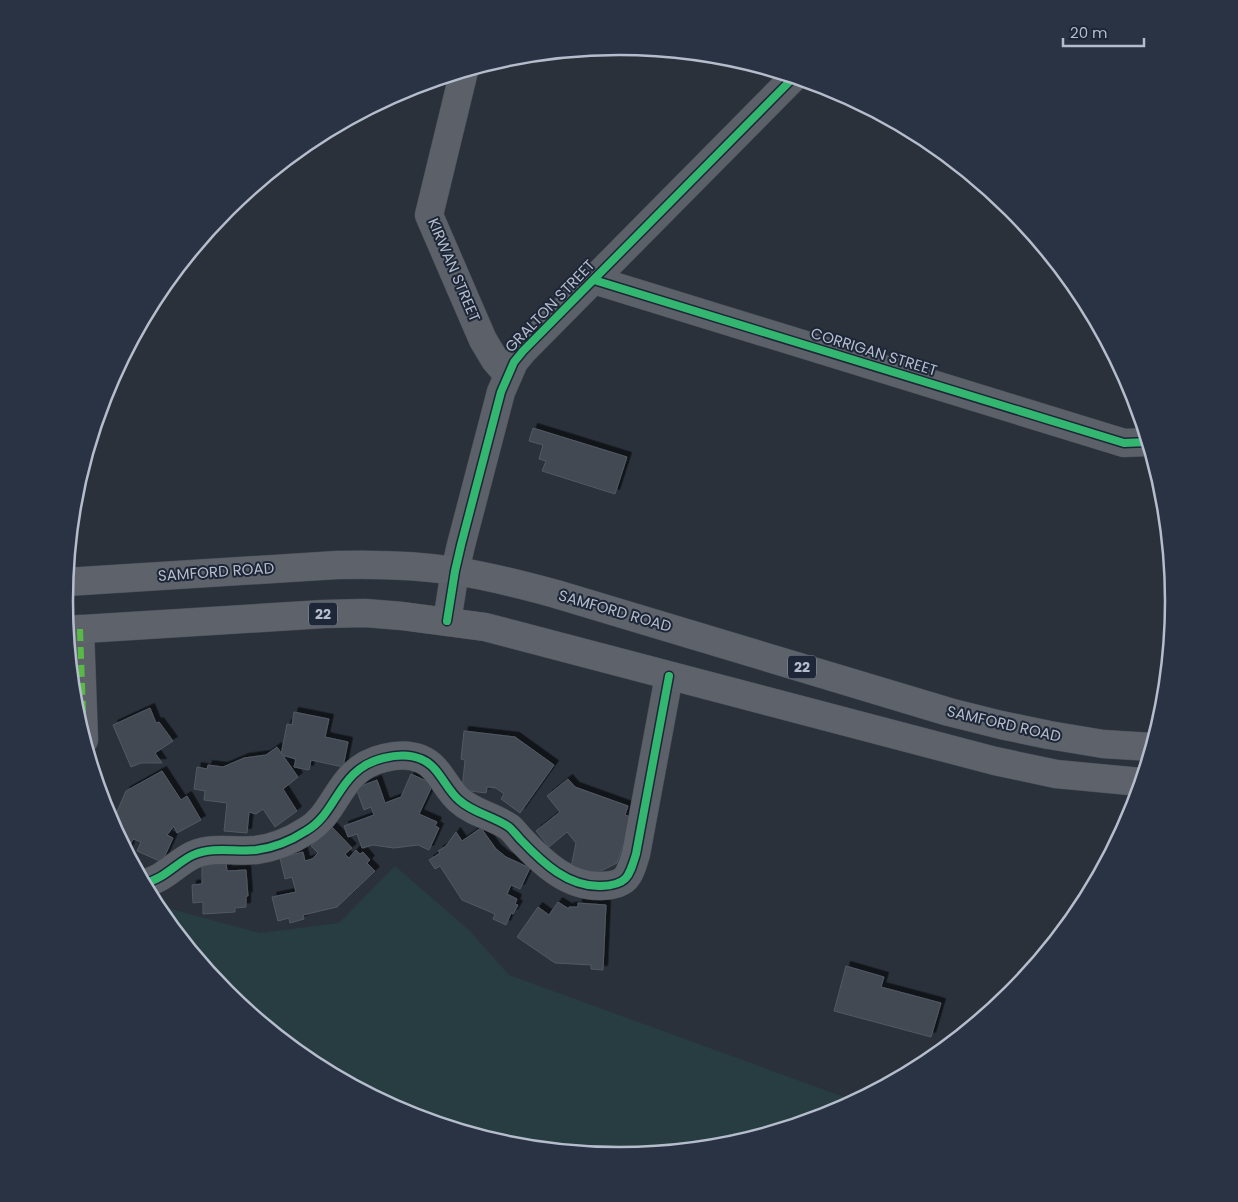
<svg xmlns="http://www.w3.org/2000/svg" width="1238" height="1202" viewBox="0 0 1238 1202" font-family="Poppins,sans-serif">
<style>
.green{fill:#273d42}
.building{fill:#434952;stroke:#525963;filter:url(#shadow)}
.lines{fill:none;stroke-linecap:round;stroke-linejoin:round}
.street-casing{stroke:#474c53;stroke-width:29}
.primary-casing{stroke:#484e58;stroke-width:29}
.street{stroke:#5b6069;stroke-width:28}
.primary{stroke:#5e626a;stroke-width:28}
.quiet{stroke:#58b947;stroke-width:6;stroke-dasharray:12 6;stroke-linecap:butt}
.cycleway-casing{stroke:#1d2737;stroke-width:11}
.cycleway{stroke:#33b770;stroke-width:8}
.labels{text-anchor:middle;stroke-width:4;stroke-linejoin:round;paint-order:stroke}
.shield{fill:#1d2737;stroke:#87909f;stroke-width:1}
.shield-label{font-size:14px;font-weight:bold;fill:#b5bdcc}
.street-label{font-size:15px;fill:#b5bdcc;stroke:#1d2737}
.rim{fill:none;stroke:#b5bdcc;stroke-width:2.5}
</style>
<defs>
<filter id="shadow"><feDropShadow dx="4.5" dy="-4.5" stdDeviation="0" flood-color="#0009"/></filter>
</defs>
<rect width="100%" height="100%" fill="#2a313b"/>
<!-- green -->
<polygon class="green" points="395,866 470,931 509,975 855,1101 831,1114 727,1145 619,1156 510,1145 406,1113 311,1062 227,993 156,905 260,933 339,923"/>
<!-- building -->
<g class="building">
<polygon points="533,428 627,457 615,494 542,471 546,461 539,459 543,445 529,441"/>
<polygon points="150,708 156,723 159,722 173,741 155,753 162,763 141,763 131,767 113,725"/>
<polygon points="294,712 329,719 325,737 348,742 343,767 311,760 309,770 294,767 296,759 281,755 287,724 292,725"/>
<polygon points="464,731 515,737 554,765 520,813 501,799 504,794 496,788 487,787 486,793 462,790 465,760 461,759"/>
<polygon points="277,747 298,777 283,789 297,811 275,827 263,809 256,814 249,812 247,833 224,831 227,803 204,800 205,791 194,789 197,767 207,769 208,765 223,767 244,758 266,755"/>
<polygon points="162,771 181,800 187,796 201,820 177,833 174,826 167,835 173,838 162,862 137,851 141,842 133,839 127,852 112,823 126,791"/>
<polygon points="411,774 433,784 419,814 437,822 435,826 439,828 429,850 418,845 394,848 373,845 362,848 357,834 348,837 344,826 374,815 371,807 364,810 356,788 377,780 385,803 401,797"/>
<polygon points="568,779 575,787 628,806 625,815 633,818 617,863 597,873 571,867 576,843 567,832 549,847 536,831 560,812 547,796"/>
<polygon points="332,827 352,848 345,854 349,858 356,850 360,854 363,852 370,860 367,863 375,871 337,907 303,915 304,919 290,923 289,918 278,921 272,897 296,892 292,877 285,879 280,858 303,852 305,861 312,859 318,853 311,846"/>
<polygon points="481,828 496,849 506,857 530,868 520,889 511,885 507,894 517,899 515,904 518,905 513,914 511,913 506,925 493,919 495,914 462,900 440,866 435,869 429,860 440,853 438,851 446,846 456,832 462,841"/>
<polygon points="226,862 227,871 246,870 248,896 246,896 246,907 235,908 235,912 203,914 203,902 193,903 192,885 202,884 202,863"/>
<polygon points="558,902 569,909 569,907 578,907 578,903 606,905 603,970 591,969 591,965 555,963 517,937 538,907 549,915"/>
<polygon points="846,966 884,977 881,987 941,1003 931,1037 834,1011"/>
</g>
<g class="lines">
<!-- street casing -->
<g class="street-casing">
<g id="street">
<polyline points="464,71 429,215 483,340 495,360 508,375"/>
<polyline points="594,280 1124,443 1148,442"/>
<polyline points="447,621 455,571 461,545 501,392 514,362 523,351 794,77"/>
<polyline points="80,629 84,740"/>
<path d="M144 883C163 880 176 863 193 855 213 846 235 852 256 850 273 848 292 840 306 831 339 812 337 769 384 758 396 755 409 754 421 759 439 766 445 788 459 800 473 813 493 816 509 827 514 831 517 836 522 841 543 863 568 887 601 886 627 885 629 877 636 854L669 676"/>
</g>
</g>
<!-- primary casing -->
<g class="primary-casing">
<g id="primary">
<path d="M66 582 337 565C376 564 416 565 455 571 489 576 523 585 556 594L949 712 1001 725 1049 735 1103 744 1152 747"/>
<polyline points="67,630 324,614 365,613 402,616 485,627 995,761 1056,774 1141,782"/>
</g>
</g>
<!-- street -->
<use href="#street" class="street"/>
<!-- primary -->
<use href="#primary" class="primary"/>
<!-- quiet -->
<polyline class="quiet" points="80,629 84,740"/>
<!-- cycleway casing -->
<g class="cycleway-casing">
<g id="cycleway">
<polyline points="594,280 1124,443 1148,442"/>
<polyline points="447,621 455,571 461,545 501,392 514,362 523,351 794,77"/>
<path d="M144 883C163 880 176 863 193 855 213 846 235 852 256 850 273 848 292 840 306 831 339 812 337 769 384 758 396 755 409 754 421 759 439 766 445 788 459 800 473 813 493 816 509 827 514 831 517 836 522 841 543 863 568 887 601 886 627 885 629 877 636 854L669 676"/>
</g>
</g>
<!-- cycleway -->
<use href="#cycleway" class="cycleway"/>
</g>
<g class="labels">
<!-- shield labels -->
<g class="shield">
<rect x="309" y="602.5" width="28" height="23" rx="4"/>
<rect x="788" y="655.5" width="28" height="23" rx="4"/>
</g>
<g class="shield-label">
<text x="323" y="619">22</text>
<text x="802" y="672">22</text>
</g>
<!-- street labels -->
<g class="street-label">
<text transform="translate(454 270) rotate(67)" y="5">KIRWAN STREET</text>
<text transform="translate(550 306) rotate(-46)" y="5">GRALTON STREET</text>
<text transform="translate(874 352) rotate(17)" y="5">CORRIGAN STREET</text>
<text transform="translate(216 572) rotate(-4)" y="5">SAMFORD ROAD</text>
<text transform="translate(615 611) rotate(16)" y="5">SAMFORD ROAD</text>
<text transform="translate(1004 724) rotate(13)" y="5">SAMFORD ROAD</text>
</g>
</g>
<!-- crop -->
<path d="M0 0H1238V1202H0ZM73 601a546 546 0 1 1 1092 0a546 546 0 1 1-1092 0Z" fill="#293343" fill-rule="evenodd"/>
<path class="rim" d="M73 601a546 546 0 1 1 1092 0a546 546 0 1 1-1092 0Z"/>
<!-- scale -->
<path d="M1063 38v8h81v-8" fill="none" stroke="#b5bdcc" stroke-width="2.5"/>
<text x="1070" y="38" font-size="15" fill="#b5bdcc" stroke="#1d2737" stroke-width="4" paint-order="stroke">20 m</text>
</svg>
